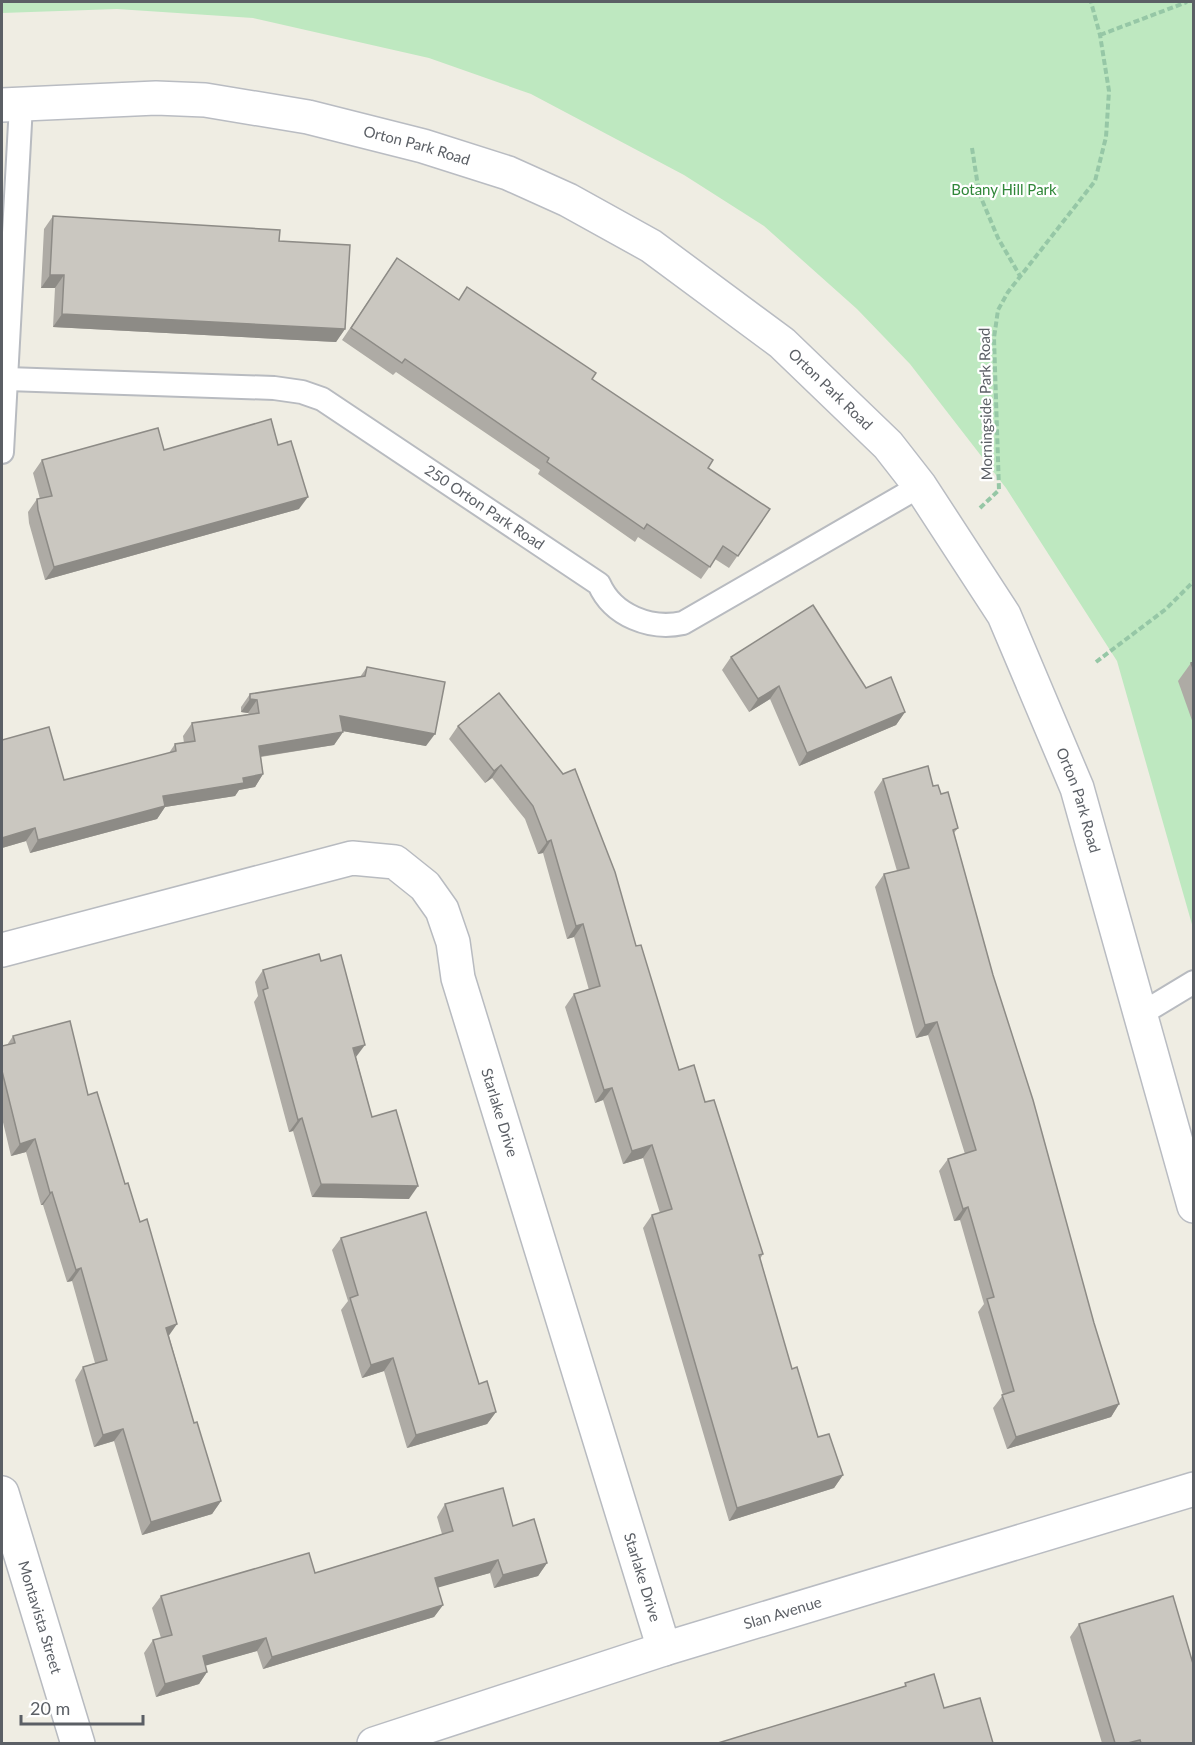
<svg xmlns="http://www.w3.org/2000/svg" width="1195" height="1745" viewBox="0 0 1195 1745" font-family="Lato,sans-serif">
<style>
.green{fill:#bee8c0}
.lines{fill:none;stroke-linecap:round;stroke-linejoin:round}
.lane-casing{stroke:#b8bbc0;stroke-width:26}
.street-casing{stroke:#b8bbc0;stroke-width:36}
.secondary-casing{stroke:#b9bcc2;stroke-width:36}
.path{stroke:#96c7a6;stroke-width:4;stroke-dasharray:6 3;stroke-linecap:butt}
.lane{stroke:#fff;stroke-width:22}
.street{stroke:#fff;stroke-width:33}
.secondary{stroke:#fff;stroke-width:33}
.wall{fill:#aeaba5}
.shaded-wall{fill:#8d8b86}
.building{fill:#cac7c0;stroke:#8d8b86;stroke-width:1.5}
.labels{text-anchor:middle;stroke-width:4.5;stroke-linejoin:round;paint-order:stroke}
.street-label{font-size:15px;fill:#5b5f65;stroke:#fff}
.park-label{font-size:15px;fill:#308739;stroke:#fff}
</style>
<rect width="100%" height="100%" fill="#efede3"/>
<!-- green -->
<polygon class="green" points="2,2 1193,2 1193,928 1117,661 1006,488 910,364 857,309 764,226 684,175 531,94 429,58 253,18 117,9 2,13"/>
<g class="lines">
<!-- lane casing -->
<g class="lane-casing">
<g id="lane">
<path id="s1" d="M7 379 274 388 302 392 322 399 599 584C613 616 651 630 683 623L920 486"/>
<polyline points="2,452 21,105"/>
<polyline points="1141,1014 1194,982"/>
</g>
</g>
<!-- street casing -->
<g class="street-casing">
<g id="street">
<path id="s2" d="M2 950 352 858 395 862 425 886 442 910 453 942 458 978 664 1649"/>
<path id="s3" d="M2 1493 78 1744"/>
</g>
</g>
<!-- secondary casing -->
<g class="secondary-casing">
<g id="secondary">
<path id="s4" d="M2 105 156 98 205 100 308 117 423 146 508 173 568 200 651 246 782 343 888 445 920 486 1004 615 1077 788 1194 1206"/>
<path id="s5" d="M374 1744 664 1649 1194 1489"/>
</g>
</g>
<!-- path -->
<g class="path">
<polyline points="1100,35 1187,2"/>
<polyline points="972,148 979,193 998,238 1020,276"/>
<polyline points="980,508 999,490 994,338 998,310 1008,292 1095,181 1106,137 1109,91 1100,35 1091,2"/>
<polyline points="1096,662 1166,609 1194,581"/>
</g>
<!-- lane -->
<use href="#lane" class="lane"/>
<!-- street -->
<use href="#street" class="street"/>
<!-- secondary -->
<use href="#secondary" class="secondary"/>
</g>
<!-- wall -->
<g class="wall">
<polygon points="53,216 279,241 345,329 336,342 53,327 55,288 41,288 44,229"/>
<polygon points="397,258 458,300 592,379 708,468 770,509 729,568 715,559 701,579 638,537 635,542 538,474 540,470 396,372 393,375 342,340"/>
<polygon points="164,450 299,509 45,580 29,523 28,512 37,499 40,499 33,473 42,460"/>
<polygon points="731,657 866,688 905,712 896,725 799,766 770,699 749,712 722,670"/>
<polygon points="1194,662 1194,726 1178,681 1191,663"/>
<polygon points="367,667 426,746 343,731 343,732 334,745 261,757 263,774 255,787 239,790 235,796 165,807 157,819 30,853 26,841 2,848 2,740 64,780 169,753 175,744 184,743 183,736 192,723 249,714 248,713 241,712 241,707 250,694 360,677"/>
<polygon points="499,693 636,946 679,1070 705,1102 763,1254 760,1259 792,1369 818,1437 843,1475 834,1488 729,1521 643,1228 652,1215 660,1213 643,1158 623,1164 603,1100 595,1103 565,1007 574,994 589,990 574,937 567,939 543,853 538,854 525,819 492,778 485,783 449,739 458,726"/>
<polygon points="883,779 933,786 941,794 958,828 954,833 993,975 1094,1323 1119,1404 1111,1417 1007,1449 993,1408 1003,1395 978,1312 984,1304 960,1220 954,1221 939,1171 948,1159 965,1154 928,1035 916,1038 875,887 884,874 897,871 874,792"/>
<polygon points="263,970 356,1057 372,1117 409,1199 312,1197 293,1131 289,1132 254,1002 258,996 255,982"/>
<polygon points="13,1036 88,1095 169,1336 194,1423 221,1501 212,1514 142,1535 114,1441 94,1447 75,1380 83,1367 95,1363 72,1281 67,1282 43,1205 41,1205 26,1152 11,1156 2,1118 2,1046 7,1045"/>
<polygon points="341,1238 479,1384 496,1412 487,1424 407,1448 384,1371 362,1378 341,1310 348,1301 332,1250"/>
<polygon points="445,1504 513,1526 547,1563 538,1576 494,1588 490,1573 437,1587 443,1605 434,1617 263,1669 257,1651 205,1665 207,1672 199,1684 156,1697 144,1653 153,1640 161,1638 152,1608 161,1596 315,1573 442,1534 437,1517"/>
<polygon points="1079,1624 1194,1743 1102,1743 1070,1637"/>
</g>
<!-- shaded-wall -->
<g class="shaded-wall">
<polygon points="50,275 64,275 55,288 41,288"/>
<polygon points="62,314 345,329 336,342 53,327"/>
<polygon points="308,497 299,509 45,580 54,567"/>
<polygon points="779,686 770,699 749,712 758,699"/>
<polygon points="250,699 257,700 248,713 241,712"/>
<polygon points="905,712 896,725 799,766 807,753"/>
<polygon points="340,716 435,734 426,746 331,729"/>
<polygon points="343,732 334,745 250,758 259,746"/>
<polygon points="501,765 492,778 485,783 494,771"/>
<polygon points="263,774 255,787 239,790 235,796 165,807 157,819 30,853 38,840 163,796 243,778"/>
<polygon points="35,828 26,841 2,848 2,838"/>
<polygon points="551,840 543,853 538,854 547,842"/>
<polygon points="583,924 574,937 567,939 576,926"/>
<polygon points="937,1022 928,1035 916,1038 925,1025"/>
<polygon points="365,1045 356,1057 353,1048"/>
<polygon points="612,1088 603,1100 595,1103 604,1090"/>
<polygon points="302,1118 293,1131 289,1132 298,1120"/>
<polygon points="35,1139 26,1152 11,1156 20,1144"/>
<polygon points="652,1145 643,1158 623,1164 632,1151"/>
<polygon points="321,1184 418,1186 409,1199 312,1197"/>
<polygon points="52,1192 43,1205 41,1205 50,1193"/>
<polygon points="968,1207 960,1220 954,1221 963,1209"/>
<polygon points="81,1268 72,1281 67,1282 76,1270"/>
<polygon points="177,1324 168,1337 166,1328"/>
<polygon points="393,1358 384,1371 362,1378 371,1365"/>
<polygon points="1119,1404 1111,1417 1007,1449 1016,1437"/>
<polygon points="496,1412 487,1424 407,1448 416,1435"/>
<polygon points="123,1429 114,1441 94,1447 103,1435"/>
<polygon points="843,1475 834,1488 729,1521 737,1508"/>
<polygon points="221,1501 212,1514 142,1535 151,1522"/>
<polygon points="498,1560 490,1573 426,1591 435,1578"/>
<polygon points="547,1563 538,1576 494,1588 503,1575"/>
<polygon points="443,1605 434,1617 263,1669 272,1657"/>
<polygon points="266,1638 257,1651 194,1669 203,1656"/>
<polygon points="207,1672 199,1684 156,1697 165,1684"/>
</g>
<!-- building -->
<g class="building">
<polygon points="53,216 280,230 279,241 350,245 345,329 62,314 64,275 50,275"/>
<polygon points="397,258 459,300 467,287 596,373 592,379 713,460 708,468 770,509 738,556 723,546 710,567 647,524 644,529 547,462 549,458 405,359 402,363 351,328"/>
<polygon points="271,419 278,445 291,441 308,497 54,567 38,510 37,499 52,496 42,460 158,428 164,450"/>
<polygon points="813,605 866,688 891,677 905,712 807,753 779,686 758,699 731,657"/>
<polygon points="1194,662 1194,671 1191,663"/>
<polygon points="367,667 445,682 435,734 340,716 343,732 259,746 263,774 243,778 244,783 163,796 165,806 38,840 35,828 2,838 2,740 49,727 64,780 176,751 175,744 195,741 192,723 259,713 257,700 250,699 250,694 365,676"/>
<polygon points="499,693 563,774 575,769 615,872 636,946 641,945 679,1070 694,1065 705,1102 714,1100 763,1254 759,1255 792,1369 797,1367 818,1437 829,1434 843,1475 737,1508 652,1215 672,1209 652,1145 632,1151 612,1088 604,1090 574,994 600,986 583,924 576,926 551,840 547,842 533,806 501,765 494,771 458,726"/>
<polygon points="928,766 933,786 938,785 941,794 948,792 958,828 953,830 993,975 1033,1100 1094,1323 1119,1404 1016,1437 1002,1395 1014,1391 987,1299 994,1297 968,1207 963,1209 948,1159 976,1150 937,1022 925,1025 884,874 909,868 883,779"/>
<polygon points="319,954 321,961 341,955 365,1045 353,1048 372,1117 396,1110 418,1186 321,1184 302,1118 298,1120 263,990 268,988 263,970"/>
<polygon points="70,1021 88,1095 97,1092 125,1184 128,1183 140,1222 147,1219 177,1324 166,1328 194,1423 197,1422 221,1501 151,1522 123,1429 103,1435 83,1367 107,1360 81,1268 76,1270 52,1192 50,1193 35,1139 20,1144 2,1071 2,1046 15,1043 13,1036"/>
<polygon points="426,1212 479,1384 487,1381 496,1412 416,1435 393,1358 371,1365 350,1298 358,1295 341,1238"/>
<polygon points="503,1488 513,1526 534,1519 547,1563 503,1575 498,1560 435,1578 443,1605 272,1657 266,1638 203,1656 207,1672 165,1684 153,1640 172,1635 161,1596 309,1553 315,1573 453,1531 445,1504"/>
<polygon points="1173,1596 1194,1667 1194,1743 1141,1743 1140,1740 1128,1743 1115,1743 1079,1624"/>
<polygon points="934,1674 944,1708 980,1698 993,1743 718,1743 906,1686 905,1683"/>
</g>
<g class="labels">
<!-- street labels -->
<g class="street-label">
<text dy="5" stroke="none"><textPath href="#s4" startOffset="420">Orton Park Road</textPath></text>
<text dy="5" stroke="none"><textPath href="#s4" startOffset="906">Orton Park Road</textPath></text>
<text transform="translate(986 404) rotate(-91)" y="5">Morningside Park Road</text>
<text dy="5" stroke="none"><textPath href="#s1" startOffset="512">250 Orton Park Road</textPath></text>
<text dy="5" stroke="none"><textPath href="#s4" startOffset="1392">Orton Park Road</textPath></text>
<text dy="5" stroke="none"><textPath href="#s2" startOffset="684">Starlake Drive</textPath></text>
<text dy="5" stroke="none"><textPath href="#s2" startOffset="1170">Starlake Drive</textPath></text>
<text dy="5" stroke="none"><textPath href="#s5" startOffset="429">Slan Avenue</textPath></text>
<text dy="5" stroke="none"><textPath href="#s3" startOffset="130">Montavista Street</textPath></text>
</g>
<!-- park labels -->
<g class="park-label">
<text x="1004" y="195">Botany Hill Park</text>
</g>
</g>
<!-- border -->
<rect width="1195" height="1745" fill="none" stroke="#5b5f65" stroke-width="6"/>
<!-- scale -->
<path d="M21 1715v9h122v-9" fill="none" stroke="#5b5f65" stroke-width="3"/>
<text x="30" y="1715" font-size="18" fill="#5b5f65" stroke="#ffffff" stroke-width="4.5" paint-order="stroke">20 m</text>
</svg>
